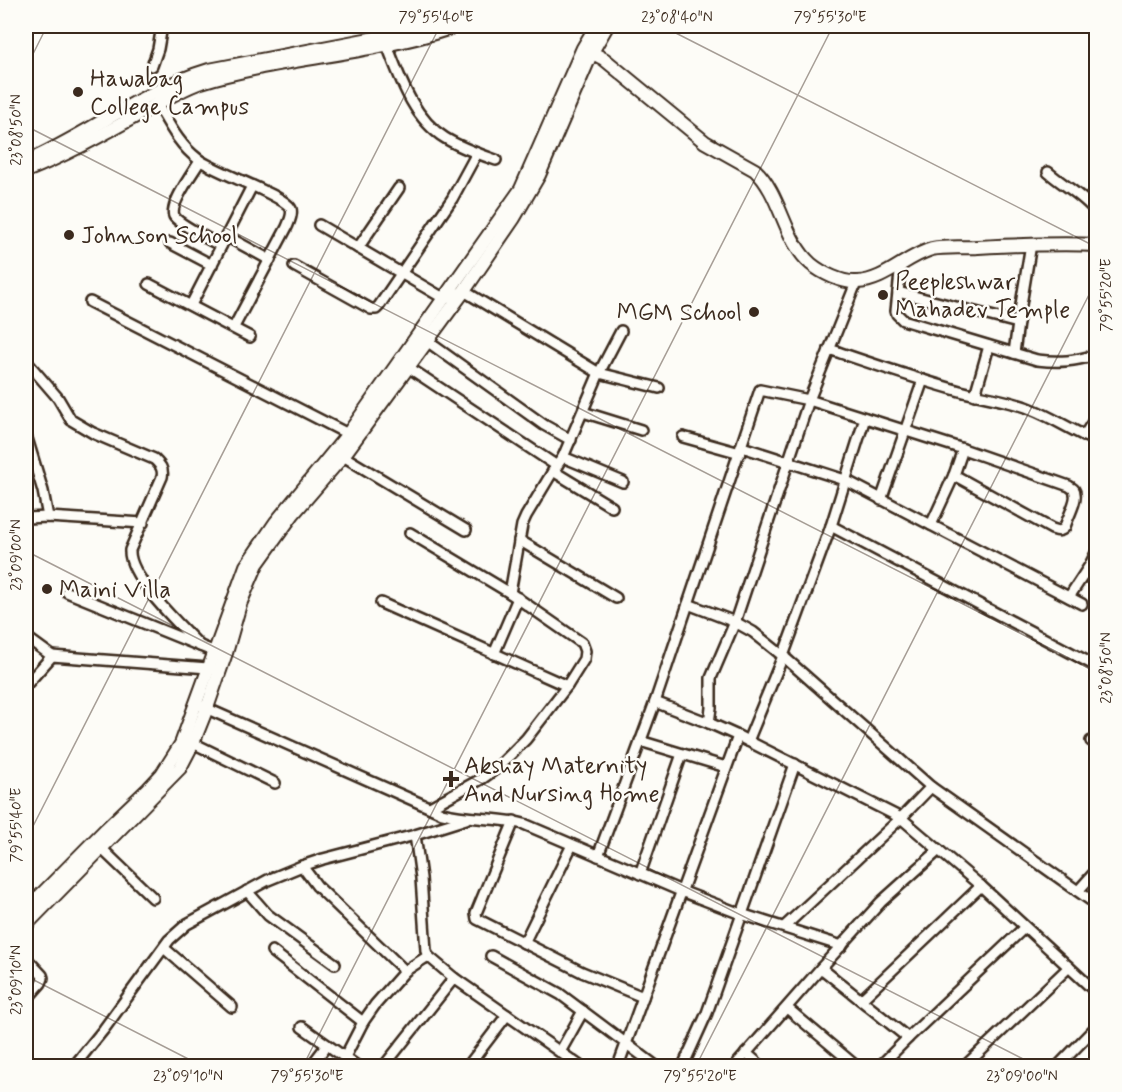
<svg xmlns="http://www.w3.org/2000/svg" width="1122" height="1092" viewBox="0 0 1122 1092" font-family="Mynerve,sans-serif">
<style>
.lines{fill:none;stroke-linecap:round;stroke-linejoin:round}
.minor-casing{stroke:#3b2a1e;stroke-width:14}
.tertiary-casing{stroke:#3b2a1e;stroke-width:16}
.minor{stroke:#fdfcf7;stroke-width:9}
.tertiary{stroke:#fdfcf7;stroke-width:12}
.ticks{fill:none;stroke:#3b2a1e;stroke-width:1.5;stroke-opacity:0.45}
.poi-dot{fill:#3b2a1e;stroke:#fdfcf7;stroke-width:2}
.labels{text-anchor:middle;stroke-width:5;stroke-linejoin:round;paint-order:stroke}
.poi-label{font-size:24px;fill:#3b2a1e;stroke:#fdfcf7;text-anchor:start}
.neatline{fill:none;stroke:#3b2a1e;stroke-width:2}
.ticks-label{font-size:15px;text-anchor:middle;fill:#3b2a1e}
</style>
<rect width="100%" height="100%" fill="#fdfcf7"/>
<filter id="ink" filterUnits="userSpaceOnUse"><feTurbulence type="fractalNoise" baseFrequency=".0167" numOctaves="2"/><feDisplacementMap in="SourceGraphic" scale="12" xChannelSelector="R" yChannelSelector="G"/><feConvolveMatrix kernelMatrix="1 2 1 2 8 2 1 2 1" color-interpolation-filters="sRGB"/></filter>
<g filter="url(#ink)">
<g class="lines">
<!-- minor casing -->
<g class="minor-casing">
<g id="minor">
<path d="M387 45C400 78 413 118 445 138 461 148 479 154 496 160"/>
<polyline points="152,66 158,49 162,26"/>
<path d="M157 104C169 124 179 145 198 159 214 172 285 195 291 209 293 215 289 222 287 227L234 327"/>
<path d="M200 161C194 171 169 205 174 216 177 223 212 241 221 246"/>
<path d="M1048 172C1064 186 1084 196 1096 212"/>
<polyline points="319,225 445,299 464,291 599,373 659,388"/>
<polyline points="226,236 270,260"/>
<polyline points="170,243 212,265"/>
<polyline points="358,248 399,188"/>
<path d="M901 264 896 311 897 314 903 320 1037 360C1061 363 1074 361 1096 355"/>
<polyline points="294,266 371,309 376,309 379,306 452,199 477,153"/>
<polyline points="149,284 250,337"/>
<polyline points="898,292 1018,323"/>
<polyline points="90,302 348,434"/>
<polyline points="191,305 252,186"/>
<polyline points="427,341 544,425 571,440"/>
<path d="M829 349C873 364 916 379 960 391 983 397 1009 400 1031 409 1054 418 1074 432 1096 441"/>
<polyline points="1014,353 1018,323 1031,244"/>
<path d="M26 361 58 398 71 420 93 433 154 459C159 464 164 468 162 477L130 550C128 577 181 626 200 646"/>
<polyline points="408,367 557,466"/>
<polyline points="975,395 989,346"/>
<polyline points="583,412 641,430"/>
<polyline points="26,435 43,491 48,517"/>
<polyline points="1084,436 1096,417"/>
<polyline points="683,437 740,453"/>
<polyline points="742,447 845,480 1082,604"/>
<polyline points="343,456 466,530"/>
<polyline points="563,457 623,482"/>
<polyline points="553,471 612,507"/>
<polyline points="881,500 923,380"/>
<polyline points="26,518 48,517 143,523"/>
<polyline points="931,525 954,475 963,449"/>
<polyline points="831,526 1096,666"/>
<polyline points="410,533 510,593 582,643 585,651 584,659 567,686 526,739 497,768 483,778 430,807"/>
<polyline points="519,540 616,598"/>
<polyline points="67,592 220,654"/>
<polyline points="510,593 522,525 526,516 553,471 563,457 599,373 621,331"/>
<polyline points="1069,597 1090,565 1096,553"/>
<polyline points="381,603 567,686"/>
<polyline points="688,604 735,622 753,632 783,656 931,787 1096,904"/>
<polyline points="26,637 52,656"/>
<polyline points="494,654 518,598"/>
<polyline points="26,685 52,656 208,668 214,670"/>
<polyline points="655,702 709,723 738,736 901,818 981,886 1096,992"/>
<path d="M201 706 442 813C469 820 497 817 524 824L681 891 741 914 842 946"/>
<polyline points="709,723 711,708 711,678 735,622 809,400 856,283"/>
<polyline points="640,741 726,767"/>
<polyline points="748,741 783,656 831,526 865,418"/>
<polyline points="1091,741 1096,740"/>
<polyline points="193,743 275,783"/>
<polyline points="514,821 476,913 477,919 582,972 643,997"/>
<polyline points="415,835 421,878 426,951 428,956 454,978 580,1066"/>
<polyline points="101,848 153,898"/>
<path d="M598 856 655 702 760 390 809 400 963 449 1069 486C1073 489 1075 489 1075 494 1077 501 1067 519 1065 527 1061 532 1058 531 1052 529L954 475"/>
<polyline points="302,866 317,886 405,971"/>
<polyline points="640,874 682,754"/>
<polyline points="247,891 268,915 335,964"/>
<polyline points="1078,891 1096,871"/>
<polyline points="784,927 901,818 931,787"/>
<polyline points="524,943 572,845"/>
<polyline points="164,948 232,1007"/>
<polyline points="272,951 363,1022"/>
<polyline points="491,956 560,994 656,1066"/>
<polyline points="26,958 42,975 43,978 41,983 26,1000"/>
<polyline points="821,968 908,1038"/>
<polyline points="861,1000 981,886"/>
<polyline points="787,1008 856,1066"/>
<polyline points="302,1027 357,1066"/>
<polyline points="560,1052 583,1011"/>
<polyline points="746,1053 761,1066"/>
<polyline points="345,1057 363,1022 375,1005 405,971 428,956"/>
<polyline points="74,1066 104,1029 169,940 187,924 268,880 302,866 323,859 415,835 466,819"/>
<polyline points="311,1066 327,1045"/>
<polyline points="384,1066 454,978"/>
<polyline points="468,1066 507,1015"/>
<polyline points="618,1066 738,736"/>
<polyline points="683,1066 707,1013 795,764"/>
<polyline points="735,1066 821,968 881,902 939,850"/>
<polyline points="880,1066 908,1038 1025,927"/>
<polyline points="965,1066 1069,967"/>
<polyline points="1058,1066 1096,1027"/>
</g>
</g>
<!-- tertiary casing -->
<g class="tertiary-casing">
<g id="tertiary">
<path d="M587 50 604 59 705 142 755 170C781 194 784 241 811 264 822 273 842 283 857 282 885 281 906 256 932 249 946 246 963 248 978 247 1017 245 1057 243 1096 245"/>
<path d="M26 162C88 135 145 89 209 70L401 33 425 26"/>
<path d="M26 171C64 156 100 136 136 116 157 104 178 90 201 82 259 64 325 58 385 45 408 40 433 35 455 26"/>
<polyline points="26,910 106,829 148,789 162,774 181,744 246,566 276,522 348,434 521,189 583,48 596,26"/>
<polyline points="26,925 180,768 193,743 207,708 226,653 240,604 257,564 293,514 343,456 464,291 514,218 539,175 592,52 607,26"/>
</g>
</g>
<!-- minor -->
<use href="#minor" class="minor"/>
<!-- tertiary -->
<use href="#tertiary" class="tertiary"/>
</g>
</g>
<!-- ticks -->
<path class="ticks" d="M662 26 1096 247M26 68 47 26M26 126 1096 672M26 551 1037 1066M26 840 440 26M26 976 202 1066M303 1066 833 26M696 1066 1096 281M1089 1066 1096 1052"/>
<!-- markers -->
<g class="poi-dot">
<circle cx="78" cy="92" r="6"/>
<circle cx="69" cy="235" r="6"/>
<circle cx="883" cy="295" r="6"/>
<circle cx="754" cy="312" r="6"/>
<circle cx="47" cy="589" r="6"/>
<path d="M448 770h6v6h6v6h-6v6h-6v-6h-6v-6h6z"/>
</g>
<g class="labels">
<!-- poi labels -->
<g class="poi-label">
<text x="90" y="86">Hawabag<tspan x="90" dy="28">College Campus</tspan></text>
<text x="81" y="243">Johnson School</text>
<text x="895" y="289">Peepleshwar<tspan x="895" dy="28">Mahadev Temple</tspan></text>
<text x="742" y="320" text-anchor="end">MGM School</text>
<text x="59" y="597">Maini Villa</text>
<text x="464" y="773">Akshay Maternity<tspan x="464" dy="28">And Nursing Home</tspan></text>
</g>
</g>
<!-- margin -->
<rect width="1122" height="1092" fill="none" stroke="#fdfcf7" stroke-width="66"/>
<rect x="33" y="33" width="1056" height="1026" class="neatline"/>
<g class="ticks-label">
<text x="436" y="22">79°55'40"E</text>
<text x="677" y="22">23°08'40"N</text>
<text x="830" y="22">79°55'30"E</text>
<text transform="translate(16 130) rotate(-90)" y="5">23°08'50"N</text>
<text transform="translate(1106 295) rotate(-90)" y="5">79°55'20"E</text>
<text transform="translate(16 555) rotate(-90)" y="5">23°09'00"N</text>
<text transform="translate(1106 668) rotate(-90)" y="5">23°08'50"N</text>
<text transform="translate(16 825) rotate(-90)" y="5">79°55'40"E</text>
<text transform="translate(16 980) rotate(-90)" y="5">23°09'10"N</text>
<text x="188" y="1081">23°09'10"N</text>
<text x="307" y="1081">79°55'30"E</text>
<text x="700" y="1081">79°55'20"E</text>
<text x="1022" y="1081">23°09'00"N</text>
</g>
</svg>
